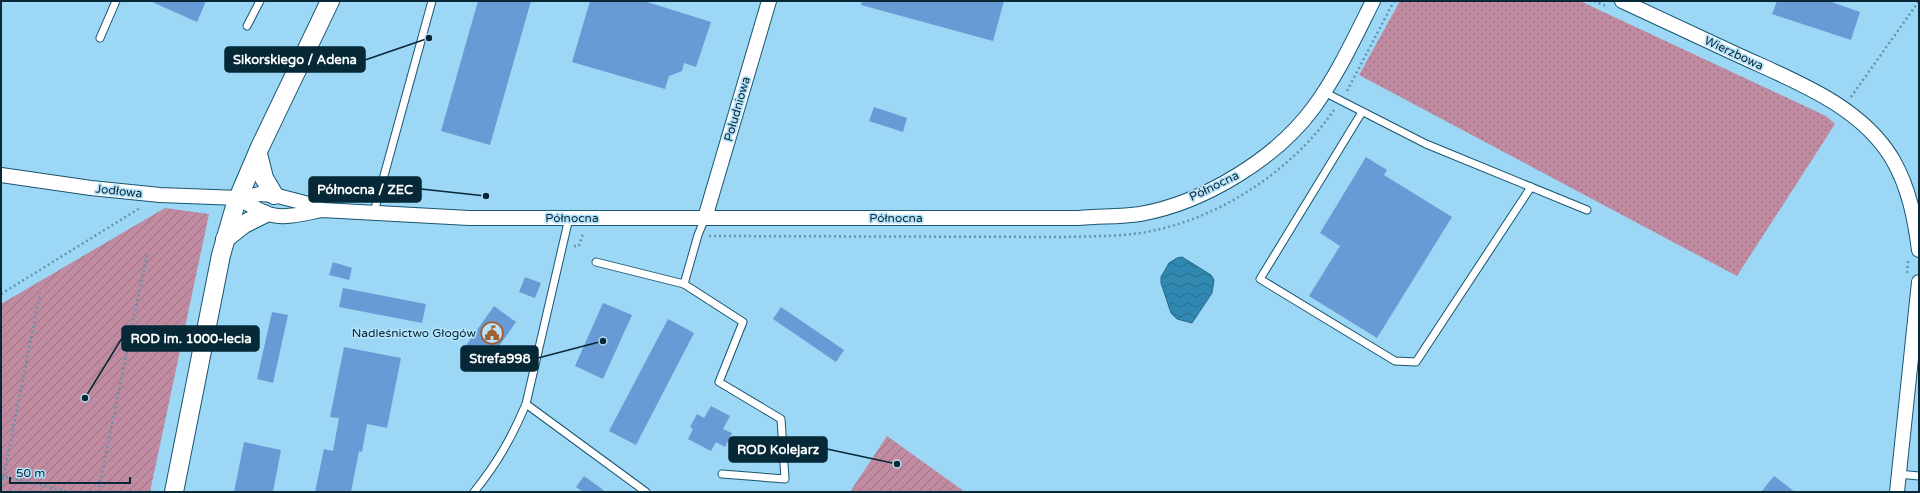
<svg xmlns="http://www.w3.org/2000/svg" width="1920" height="493" viewBox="0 0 1920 493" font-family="'Varela Round',sans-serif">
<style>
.grass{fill:url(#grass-dots)}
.garden{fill:url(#garden-furrows)}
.water{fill:url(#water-waves);stroke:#236b8c}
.building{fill:#689bd5}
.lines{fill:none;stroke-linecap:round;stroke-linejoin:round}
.service-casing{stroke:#195570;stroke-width:9}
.minor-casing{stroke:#195570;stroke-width:16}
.tertiary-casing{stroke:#195570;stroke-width:20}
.path{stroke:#6294ad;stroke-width:2.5;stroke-dasharray:2 3;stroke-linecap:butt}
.service{stroke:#fff;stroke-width:7}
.minor{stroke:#fff;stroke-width:14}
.tertiary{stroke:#fff;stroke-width:18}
.labels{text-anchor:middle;stroke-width:3.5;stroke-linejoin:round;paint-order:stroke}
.street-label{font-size:12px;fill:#062837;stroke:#b6e2fa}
.poi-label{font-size:12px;fill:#062837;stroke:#b6e2fa;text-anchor:end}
.leader{fill:none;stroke:#062837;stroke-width:1.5}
.callout-dot{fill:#062837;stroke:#b6e2fa;stroke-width:1.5}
.callout{fill:#062837;stroke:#062837;stroke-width:1.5}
.callout-label{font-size:13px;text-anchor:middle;font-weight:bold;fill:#fff}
</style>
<defs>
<pattern id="grass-dots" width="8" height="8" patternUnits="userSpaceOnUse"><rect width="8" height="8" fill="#c08aa1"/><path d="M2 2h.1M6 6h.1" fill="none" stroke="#9a7184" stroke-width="1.8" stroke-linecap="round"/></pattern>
<pattern id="garden-furrows" width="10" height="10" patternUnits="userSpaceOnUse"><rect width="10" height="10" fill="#c08aa1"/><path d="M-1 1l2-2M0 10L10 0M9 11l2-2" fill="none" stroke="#9a7184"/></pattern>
<pattern id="water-waves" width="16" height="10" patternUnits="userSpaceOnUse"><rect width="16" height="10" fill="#3088b0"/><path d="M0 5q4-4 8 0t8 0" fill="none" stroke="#276f90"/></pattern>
</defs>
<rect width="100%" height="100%" fill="#9cd7f6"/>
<!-- grass -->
<polygon class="grass" points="1400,1 1580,1 1826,116 1835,124 1737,276 1359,75"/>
<!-- garden -->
<g class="garden">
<polygon points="165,208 209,214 150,492 1,492 1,304"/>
<polygon points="887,436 965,492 850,492"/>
</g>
<!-- water -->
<polygon class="water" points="1182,257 1211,275 1214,280 1212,293 1192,323 1177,319 1171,313 1161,283 1161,277 1169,263 1177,258"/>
<!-- building -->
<g class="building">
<polygon points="150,1 206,1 197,22"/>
<polygon points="478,1 531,1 490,145 441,131"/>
<polygon points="590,1 644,1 711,22 696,67 684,63 682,71 669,76 665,89 572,62"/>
<polygon points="862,1 1004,1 993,41 861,5"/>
<polygon points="1777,1 1829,1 1860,12 1851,40 1772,14"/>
<polygon points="874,107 907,118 903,132 869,121"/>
<polygon points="1366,157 1387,170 1384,175 1452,217 1377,338 1309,296 1340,246 1320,233"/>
<polygon points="333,262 352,268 349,280 329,275"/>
<polygon points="525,277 541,283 535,298 519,292"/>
<polygon points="343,288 426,304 422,323 339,307"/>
<polygon points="603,303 632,315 603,379 575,366"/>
<polygon points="494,306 516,322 482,370 460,354"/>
<polygon points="781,307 844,350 836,362 773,319"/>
<polygon points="272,312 288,315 273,383 257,379"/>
<polygon points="668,319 694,333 636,445 609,431"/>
<polygon points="344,347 401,358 387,428 367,424 362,452 359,451 351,492 315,492 324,449 333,451 339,418 330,417"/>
<polygon points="711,406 730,416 723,429 732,433 725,447 716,442 711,451 688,439 693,429 690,427 697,414 704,418"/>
<polygon points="244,442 281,450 273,492 234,492"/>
<polygon points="584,476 606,492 583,492 576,487"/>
<polygon points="1774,476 1795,492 1761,492"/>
</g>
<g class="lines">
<!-- service casing -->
<g class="service-casing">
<g id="service">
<polyline points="247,26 260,1"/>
<polyline points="100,38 116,1"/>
<polyline points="1324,92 1426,144 1587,210"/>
<polyline points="1362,112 1260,279 1395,361 1416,362 1531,187"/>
<polyline points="374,212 432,1"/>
<polyline points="705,218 698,235 684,284 743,322 719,382 781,419 785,479 722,474"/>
<polyline points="596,262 684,284"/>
<polyline points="526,404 646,492"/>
<polyline points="1898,474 1919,476"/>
<path d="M474 492C498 462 511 439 526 404L569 218"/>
</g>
</g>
<!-- minor casing -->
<g class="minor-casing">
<g id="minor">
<path d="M1622 1C1660 19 1699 37 1738 55 1792 80 1861 105 1893 160 1909 188 1915 219 1919 250"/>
<polyline points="1,175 91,188 160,195 239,198 260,194 274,195 305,203 322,210"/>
<path d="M239 198C274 222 281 218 322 210L469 218H1079C1099 216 1120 217 1140 214 1203 203 1276 159 1314 107 1338 74 1355 37 1373 1"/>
<polyline points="705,218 769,1"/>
<polyline points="1897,492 1919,282"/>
</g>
</g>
<!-- tertiary casing -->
<g class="tertiary-casing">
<g id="tertiary">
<polyline points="258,154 264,178 274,195"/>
<polyline points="225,239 244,224 264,214"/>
<polyline points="174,492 221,255 236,203 260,147 330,1"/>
</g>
</g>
<!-- path -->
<g class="path">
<polyline points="1594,1 1608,7"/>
<polyline points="1347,91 1394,1"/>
<polyline points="1851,97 1919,1"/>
<path d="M709 236 1064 237C1095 236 1126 237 1156 230 1225 215 1294 168 1334 110"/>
<polyline points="574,246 579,246 583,233"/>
<polyline points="1907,273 1908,260"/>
<polyline points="1,294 140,208"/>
<polyline points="1,476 70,492"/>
<polyline points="1,490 40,293"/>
<polyline points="98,492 147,254"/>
</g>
<!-- service -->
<use href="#service" class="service"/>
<!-- minor -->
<use href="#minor" class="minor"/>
<!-- tertiary -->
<use href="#tertiary" class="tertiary"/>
</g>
<!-- icons -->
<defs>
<g id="civic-ring" transform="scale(1.15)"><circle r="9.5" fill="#b6e2fa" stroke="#a25e30" stroke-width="1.5"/><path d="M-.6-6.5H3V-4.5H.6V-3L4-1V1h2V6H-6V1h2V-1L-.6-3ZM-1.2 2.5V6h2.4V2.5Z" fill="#a25e30"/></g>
</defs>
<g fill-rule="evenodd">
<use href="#civic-ring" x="492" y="333"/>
</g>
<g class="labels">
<!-- street labels -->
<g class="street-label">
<text transform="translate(1734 53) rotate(25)" y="4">Wierzbowa</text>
<text transform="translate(737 109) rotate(-74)" y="4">Południowa</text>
<text transform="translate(1214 186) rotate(-26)" y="4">Północna</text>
<text transform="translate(119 191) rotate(6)" y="4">Jodłowa</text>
<text x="572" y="222">Północna</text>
<text x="896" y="222">Północna</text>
</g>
<!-- poi labels -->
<g class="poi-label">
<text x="476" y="337">Nadleśnictwo Głogów</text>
</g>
</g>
<!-- callouts -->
<path class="leader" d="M429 38L365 60M486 196L421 189M85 398L122 338M603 341L538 358M897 464L827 449"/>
<g class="callout-dot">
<circle cx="429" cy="38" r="4"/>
<circle cx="486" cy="196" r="4"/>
<circle cx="85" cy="398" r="4"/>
<circle cx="603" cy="341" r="4"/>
<circle cx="897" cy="464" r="4"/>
</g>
<g class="callout">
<rect x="225" y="47" width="140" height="25" rx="4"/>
<rect x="309" y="177" width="112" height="25" rx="4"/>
<rect x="122" y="326" width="137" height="25" rx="4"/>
<rect x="461" y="346" width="77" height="25" rx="4"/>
<rect x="729" y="437" width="98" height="25" rx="4"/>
</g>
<g class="callout-label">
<text x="295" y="64">Sikorskiego / Adena</text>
<text x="365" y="194">Północna / ZEC</text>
<text x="191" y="343">ROD im. 1000-lecia</text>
<text x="500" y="363">Strefa998</text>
<text x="778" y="454">ROD Kolejarz</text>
</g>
<!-- border -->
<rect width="1920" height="493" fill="none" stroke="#062837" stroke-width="4"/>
<!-- scale -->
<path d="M10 477v6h120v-6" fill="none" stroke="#062837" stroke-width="2"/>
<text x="16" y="477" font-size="12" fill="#062837" stroke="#b6e2fa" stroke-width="3" paint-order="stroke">50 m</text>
</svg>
